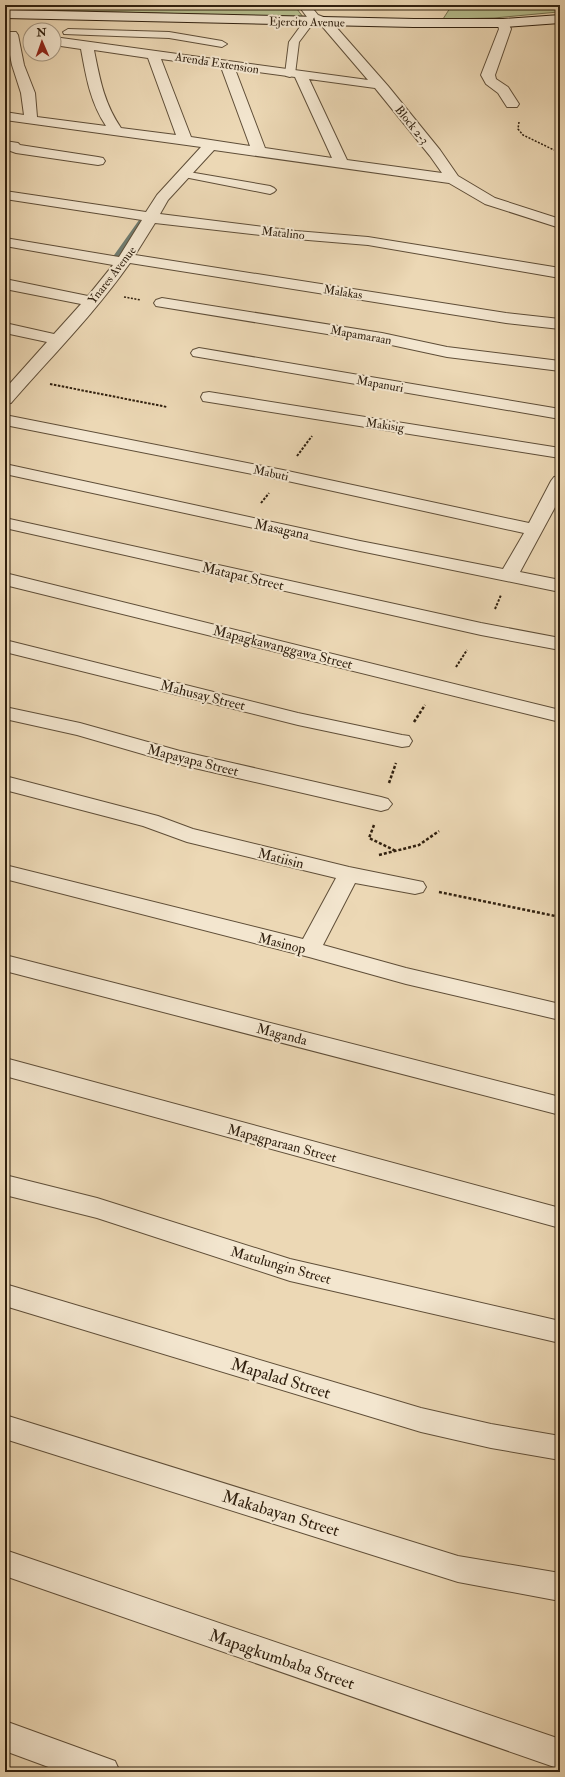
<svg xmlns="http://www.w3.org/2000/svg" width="565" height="1777" viewBox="0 0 565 1777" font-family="'IM FELL Double Pica',serif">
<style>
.green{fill:#b6bf8f;stroke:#73704f}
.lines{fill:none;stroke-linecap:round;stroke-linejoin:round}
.stream{fill:#6f7c70;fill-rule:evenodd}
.service-casing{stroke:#5f4e38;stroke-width:2}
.minor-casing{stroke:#5f4e38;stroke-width:2}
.secondary-casing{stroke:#30200f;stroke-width:2}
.path-far2{stroke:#30200f;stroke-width:1.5;stroke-dasharray:2 1.5;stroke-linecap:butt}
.path-far1{stroke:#30200f;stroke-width:2;stroke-dasharray:2.5 1.5;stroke-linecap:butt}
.path{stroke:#30200f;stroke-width:2.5;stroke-dasharray:3 2;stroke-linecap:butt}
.service{fill:#f3e6cf;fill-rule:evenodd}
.minor{fill:#f3e6cf;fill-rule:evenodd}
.secondary{fill:#f3e6cf;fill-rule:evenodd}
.labels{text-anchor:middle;stroke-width:4;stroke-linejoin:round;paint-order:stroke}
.far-street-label{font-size:12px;fill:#30200f;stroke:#f3e6cf}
.street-label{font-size:14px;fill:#30200f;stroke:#f3e6cf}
.near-street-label{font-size:17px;fill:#30200f;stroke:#f3e6cf}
</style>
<rect width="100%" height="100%" fill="#ecd8b5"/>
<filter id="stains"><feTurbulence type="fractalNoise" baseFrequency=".005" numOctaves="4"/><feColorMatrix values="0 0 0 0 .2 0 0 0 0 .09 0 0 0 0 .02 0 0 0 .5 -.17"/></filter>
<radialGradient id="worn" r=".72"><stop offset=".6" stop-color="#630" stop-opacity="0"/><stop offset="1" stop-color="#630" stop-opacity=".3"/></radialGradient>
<!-- green -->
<g class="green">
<polygon points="5,5 294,5 303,17 5,9"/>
<polygon points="452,5 560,5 558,12 494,18 443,19"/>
</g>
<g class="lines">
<!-- stream -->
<polygon class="stream" points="139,220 144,221 116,261 105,260 105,258 112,258"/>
<!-- service casing -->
<g class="service-casing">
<g id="service">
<polygon points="309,19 314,22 299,42 295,74 290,77 286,76 285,74 289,42 305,20"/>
<polygon points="68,29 169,32 222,41 227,44 222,47 169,38 64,34 63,32"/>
<polygon points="183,171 270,186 274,188 276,190 274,192 270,194 179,176 177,174 179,172"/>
</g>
</g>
<!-- minor casing -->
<g class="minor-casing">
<g id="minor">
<path d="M298 5H310L318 15 329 19 388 86 440 150 458 176 495 198 560 219V228L485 204 449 183 214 150 168 200 160 214 296 231 368 237 560 268V278L368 245 296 239 155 223 135 255 506 313 560 319V329L506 323 130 263C95 313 51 357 11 403L5 404V389L47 342 5 333V323L54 334 81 304 5 289V279L88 296 113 265 5 246V238L119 257 142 220 5 199V191L146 212 157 195 201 147 5 120V112L24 115 21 93 12 65 6 35 8 32H16L18 35 24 65 35 93 37 117 106 126C90 102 86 76 81 49L54 45V37L368 80 321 25 310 21ZM94 50 148 58 176 135 121 128C104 103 100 80 94 50ZM161 59 221 67 250 146 191 137ZM235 69 295 77 332 158 265 148ZM309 79 375 88 430 156 442 173 347 160Z"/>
<polygon points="503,19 507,20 511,29 495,75 496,79 508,87 519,104 517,107 507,107 498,93 486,84 481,75 499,29 497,23 499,20"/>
<polygon points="5,141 18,143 20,145 98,157 103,158 105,161 103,164 98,165 16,153 5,149"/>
<polygon points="162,298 382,333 447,347 560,361 560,371 447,357 382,343 156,306 154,303 156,300"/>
<polygon points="199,348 560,409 560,419 193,356 191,353 193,350"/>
<polygon points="209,392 560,448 560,458 203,401 201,397 203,393"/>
<polygon points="5,415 283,470 529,523 551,481 554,477 560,476 560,498 520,572 560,580 560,592 360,551 5,474 5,464 360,541 503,569 524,533 283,480 5,425"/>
<polygon points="5,518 481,623 560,638 560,650 481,635 5,528"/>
<polygon points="5,573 560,710 560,722 5,585"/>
<polygon points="5,640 298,713 402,735 409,736 412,741 409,746 402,747 298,725 5,652"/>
<polygon points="5,707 80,723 180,751 381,797 388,799 392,804 388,809 381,811 177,764 77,735 5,719"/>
<polygon points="5,776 158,816 193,829 349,867 423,882 426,887 423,892 415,894 355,883 323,945 406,968 560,1004 560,1020 406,984 309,957 5,879 5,865 303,939 336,878 187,842 143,826 5,790"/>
<polygon points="5,955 560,1097 560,1115 5,971"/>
<polygon points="5,1058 560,1208 560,1228 5,1076"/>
<polygon points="5,1175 97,1198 290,1259 560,1321 560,1343 290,1281 97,1218 5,1195"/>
<polygon points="5,1284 421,1408 491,1424 560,1436 560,1460 491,1448 421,1432 5,1306"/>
<polygon points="5,1415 458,1556 560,1573 560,1601 458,1582 5,1439"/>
<polygon points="5,1550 560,1739 560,1769 5,1576"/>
<polygon points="5,1721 115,1761 120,1772 62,1772 5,1751"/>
</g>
</g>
<!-- secondary casing -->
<g class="secondary-casing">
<polygon id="secondary" points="5,10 414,19 503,19 560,15 560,23 503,27 414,27 5,18"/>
</g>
<!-- path-far2 -->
<g class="path-far2">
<polyline points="519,122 518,129 523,135 554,150"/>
<polyline points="124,297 141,300"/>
</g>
<!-- path-far1 -->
<g class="path-far1">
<polyline points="50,384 167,407"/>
<polyline points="297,456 312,436"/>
<polyline points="261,503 269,493"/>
<polyline points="495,609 501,595"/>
<polyline points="456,667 467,650"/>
</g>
<!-- path -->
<g class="path">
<polyline points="414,722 425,705"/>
<polyline points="389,783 396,763"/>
<polyline points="374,825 369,838 396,851"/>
<polyline points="379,855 419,845 439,831"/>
<polyline points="439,892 560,917"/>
</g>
<!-- service -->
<use href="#service" class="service"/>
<!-- minor -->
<use href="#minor" class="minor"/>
<!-- secondary -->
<use href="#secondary" class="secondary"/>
</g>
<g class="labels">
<!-- far-street labels -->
<g class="far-street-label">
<text transform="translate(307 22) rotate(1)" y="4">Ejercito Avenue</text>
<text transform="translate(217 63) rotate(9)" y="4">Arenda Extension</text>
<text transform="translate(412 125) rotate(51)" y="4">Block 2-3</text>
<text transform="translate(283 233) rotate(6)" y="4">Matalino</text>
<text transform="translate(112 275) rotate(-52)" y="4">Ynares Avenue</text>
<text transform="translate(343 292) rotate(9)" y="4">Malakas</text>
<text transform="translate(361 335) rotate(10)" y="4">Mapamaraan</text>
<text transform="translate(380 384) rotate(10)" y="4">Mapanuri</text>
<text transform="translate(385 425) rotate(8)" y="4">Makisig</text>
<text transform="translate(271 473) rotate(12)" y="4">Mabuti</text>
</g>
<!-- street labels -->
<g class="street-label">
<text transform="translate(282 529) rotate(12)" y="5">Masagana</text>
<text transform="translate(243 576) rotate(13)" y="5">Matapat Street</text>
<text transform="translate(283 647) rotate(14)" y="5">Mapagkawanggawa Street</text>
<text transform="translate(203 695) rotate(14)" y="5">Mahusay Street</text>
<text transform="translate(193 760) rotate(14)" y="5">Mapayapa Street</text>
<text transform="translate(281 858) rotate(14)" y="5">Matiisin</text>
<text transform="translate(282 943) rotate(14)" y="5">Masinop</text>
<text transform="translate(282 1034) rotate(14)" y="5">Maganda</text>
<text transform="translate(282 1143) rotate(15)" y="5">Mapagparaan Street</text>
<text transform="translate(281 1265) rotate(16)" y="5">Matulungin Street</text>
</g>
<!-- near-street labels -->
<g class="near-street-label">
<text transform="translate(281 1378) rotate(17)" y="6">Mapalad Street</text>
<text transform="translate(281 1513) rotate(17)" y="6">Makabayan Street</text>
<text transform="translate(282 1659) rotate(19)" y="6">Mapagkumbaba Street</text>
</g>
</g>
<!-- margin -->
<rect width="565" height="1777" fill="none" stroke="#ecd8b5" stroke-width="20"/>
<rect x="6" y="6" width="553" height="1765" fill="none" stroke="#30200f" stroke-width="2"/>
<rect x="10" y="10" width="545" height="1757" fill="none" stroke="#30200f"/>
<!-- north arrow -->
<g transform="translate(42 42) rotate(358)"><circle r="19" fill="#f3e6cf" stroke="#a59782"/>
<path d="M0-3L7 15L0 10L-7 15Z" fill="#8f2418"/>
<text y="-6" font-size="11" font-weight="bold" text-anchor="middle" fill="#30200f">N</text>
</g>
<rect width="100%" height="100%" filter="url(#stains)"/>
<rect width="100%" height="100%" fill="url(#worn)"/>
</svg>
